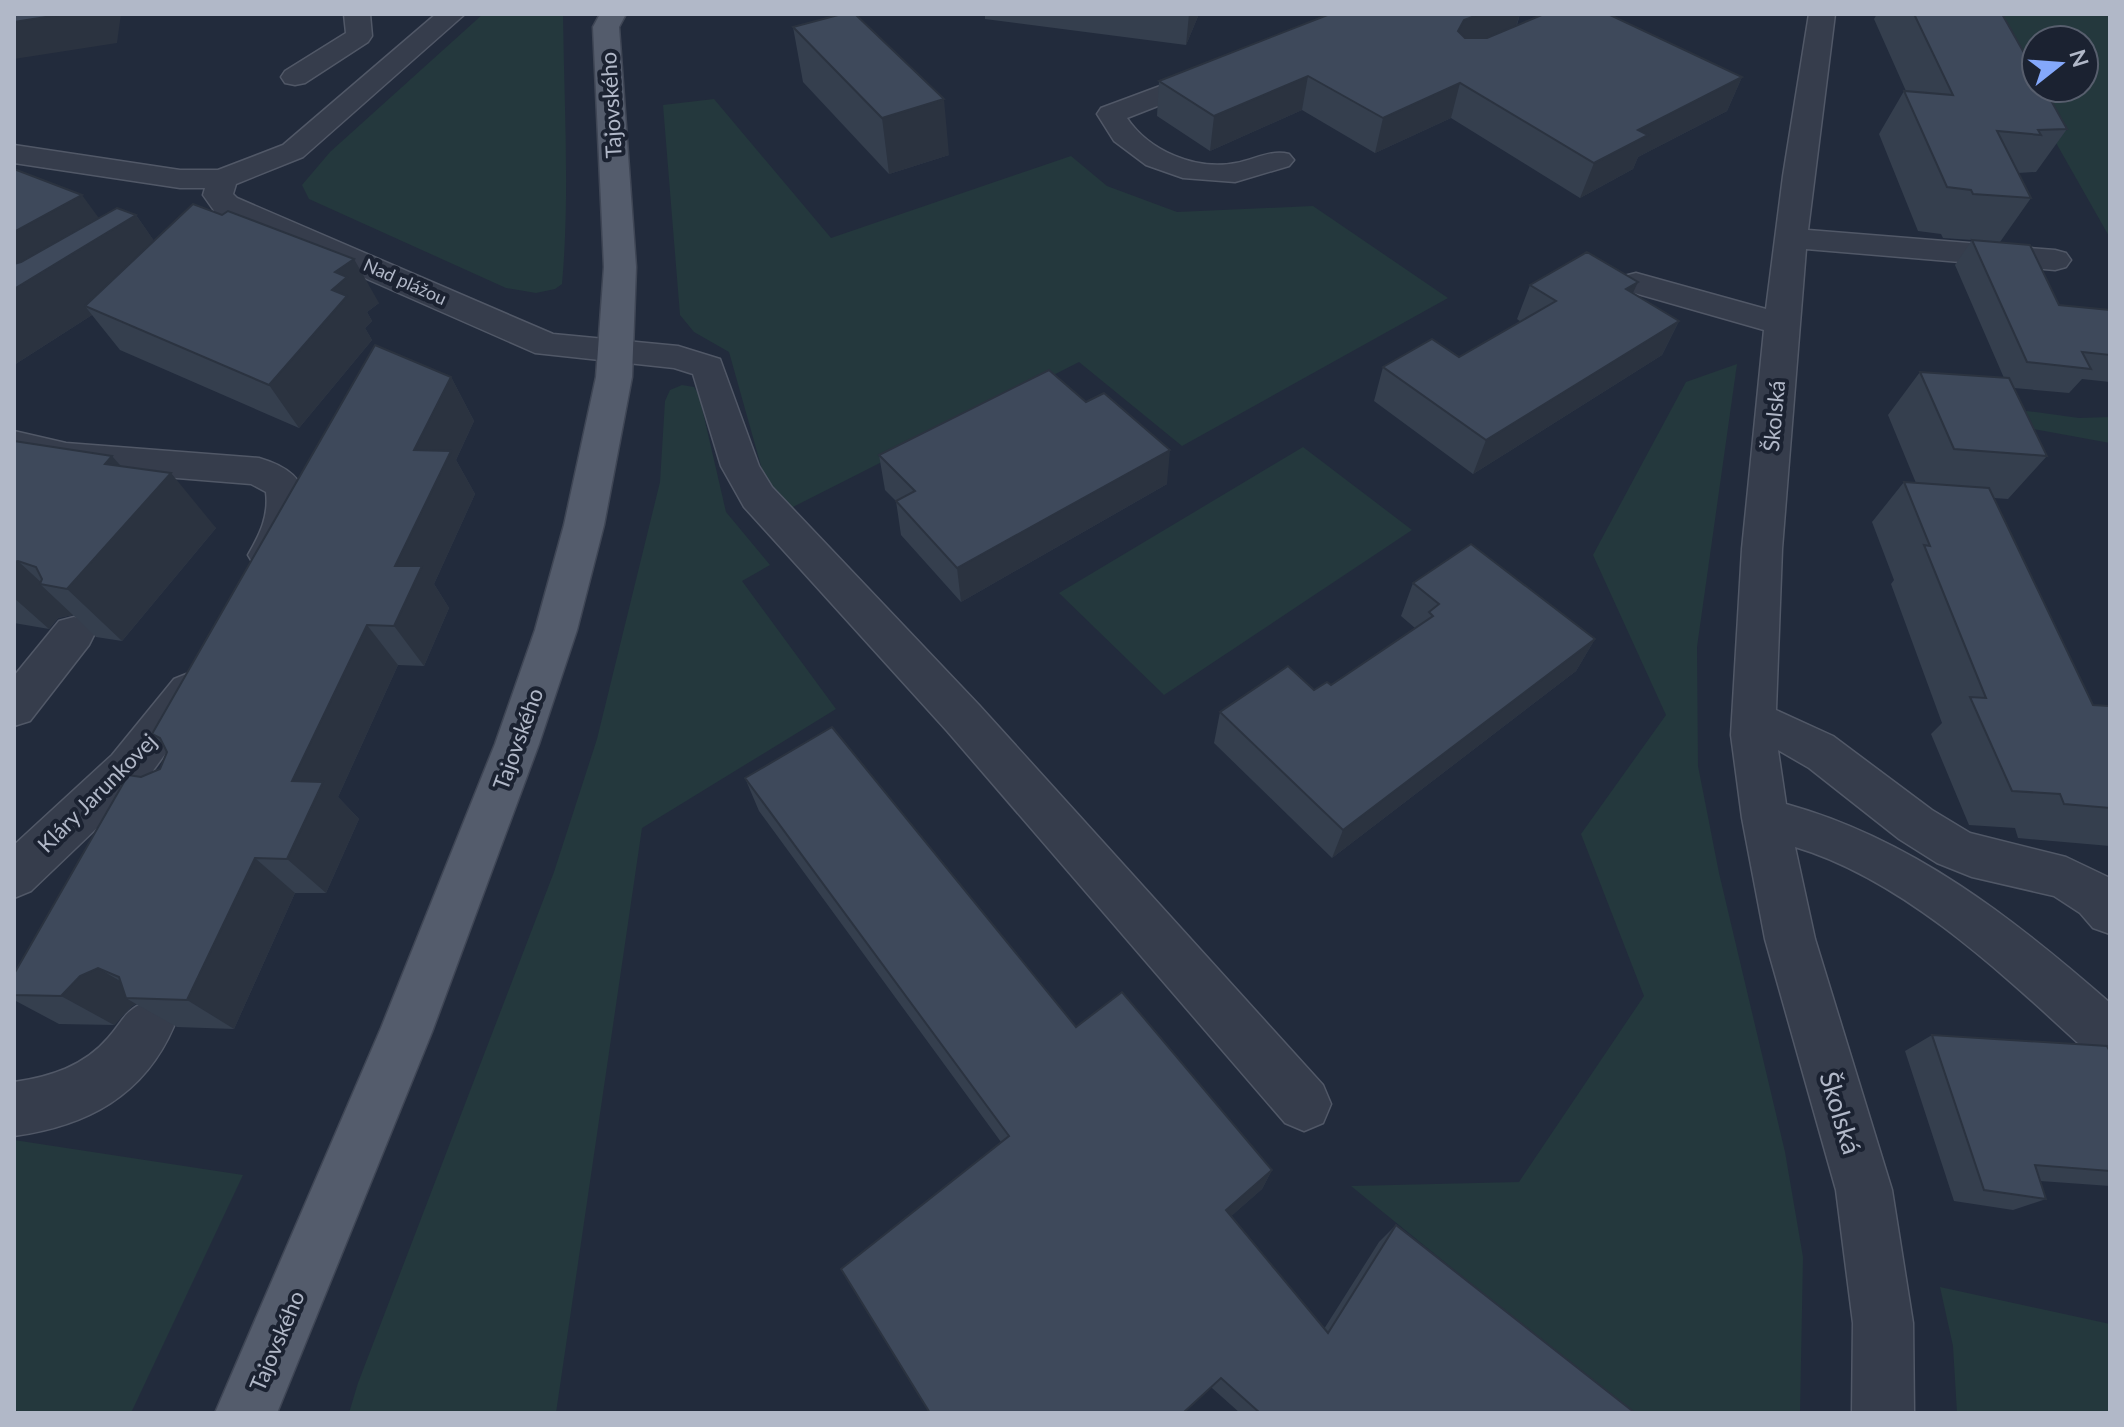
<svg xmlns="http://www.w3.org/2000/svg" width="2124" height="1427" viewBox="0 0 2124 1427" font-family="Lato,sans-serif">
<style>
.green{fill:#24383d;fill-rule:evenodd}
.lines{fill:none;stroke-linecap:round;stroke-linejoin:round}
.minor-casing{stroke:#515867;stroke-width:3}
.major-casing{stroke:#3f4655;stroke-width:3}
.minor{fill:#363d4c;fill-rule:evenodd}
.major{fill:#545c6c;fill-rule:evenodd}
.wall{fill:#353f4e}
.shaded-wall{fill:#2b3340}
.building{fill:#3e495b;stroke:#2b3340;stroke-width:2}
.labels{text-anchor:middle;stroke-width:8;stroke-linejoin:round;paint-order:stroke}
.far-street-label{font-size:18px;fill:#b1b8c8;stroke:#1b2231}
.street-label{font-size:22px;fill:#b1b8c8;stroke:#1b2231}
.near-street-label{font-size:26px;fill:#b1b8c8;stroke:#1b2231}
</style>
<rect width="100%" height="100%" fill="#222b3c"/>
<!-- green -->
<g class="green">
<path d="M483 14H563C564 104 570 195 562 284L555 289 536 293 506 288 309 199 302 185 330 152Z"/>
<path d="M1983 14H2110V238ZM2036 40H2084V88H2036Z"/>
<polygon points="714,99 831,238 1071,156 1107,186 1177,212 1313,206 1448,298 1182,446 1079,362 789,509 765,480 729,352 694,332 680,315 663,105"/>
<polygon points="1737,364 1697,647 1698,766 1719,873 1785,1152 1803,1257 1800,1413 1630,1413 1351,1186 1519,1182 1644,996 1581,834 1666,715 1593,555 1686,382"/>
<polygon points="682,385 694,387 699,395 726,512 770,565 742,581 836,709 642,828 556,1413 349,1413 358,1383 554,872 597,739 660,482 665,401 670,390"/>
<polygon points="1976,404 2079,418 2110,417 2110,443 1989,421"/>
<polygon points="1303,447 1412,530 1164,695 1059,593"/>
<polygon points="14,1140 243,1175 131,1413 14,1413"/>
<polygon points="1940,1287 2110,1324 2110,1413 1957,1413 1953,1346"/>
</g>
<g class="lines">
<!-- minor casing -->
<g class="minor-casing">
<g id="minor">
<polygon points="344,14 370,14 372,36 368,42 305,83 295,85 285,83 281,77 285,71 346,33"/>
<polygon points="436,14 465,14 303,157 236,184 233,194 237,198 553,334 678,346 720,359 759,466 772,487 979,705 1323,1085 1331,1104 1323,1123 1304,1131 1285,1123 947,731 744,507 721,466 693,374 674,368 535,353 215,212 203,195 205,188 180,188 14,163 14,145 180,170 218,170 283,145"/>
<path d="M1809 14H1835L1808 230 2055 250 2066 253 2071 260 2066 267 2055 270 1806 249 1782 549 1776 710 1833 736 1932 810 1970 833 2066 857 2110 878V934L2093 928 2080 913 2054 896 1972 877 1937 863 1899 839 1809 768 1778 750 1786 804C1912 839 2013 918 2110 1003V1063L2091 1055C2007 978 1906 880 1795 847L1815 939 1892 1190 1913 1323 1914 1413H1852L1853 1323 1836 1190 1765 939 1742 818 1731 735 1742 549 1764 330 1624 290 1620 283 1624 276 1636 273 1766 309 1783 176Z"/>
<path d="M1214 66 1224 68 1228 74 1224 80 1127 118C1149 151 1196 171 1236 163 1254 160 1271 149 1289 154L1294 160 1289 166 1235 182 1183 178 1146 165 1114 141 1097 114 1101 108Z"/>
<path d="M14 431 66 443 259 458C325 477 308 518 282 565L268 570 254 565 248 555C260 534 269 516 266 492L251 484 66 469 14 457Z"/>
<polygon points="74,617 89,621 95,633 89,645 30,721 14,726 14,676 59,621"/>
<polygon points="189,673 204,679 211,691 144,783 31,891 14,898 14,845 112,755 174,679"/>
<path d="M148 1001 166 1008 174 1026C144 1096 87 1126 14 1136V1082C50 1077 84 1066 108 1038 125 1019 123 1011 148 1001Z"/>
</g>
</g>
<!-- major casing -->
<g class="major-casing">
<polygon id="major" points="600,14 626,14 619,27 636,267 632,377 604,525 577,630 539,744 432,1032 277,1413 215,1413 381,1028 495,744 535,630 564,525 596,377 604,267 593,27"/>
</g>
<!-- minor -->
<use href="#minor" class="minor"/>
<!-- major -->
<use href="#major" class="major"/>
</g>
<!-- wall -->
<g class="wall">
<polygon points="985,14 1199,14 1186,45 985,19"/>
<polygon points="1330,14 1520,14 1517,25 1742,77 1727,111 1638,157 1633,169 1580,198 1451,118 1375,153 1302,110 1210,151 1157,116 1159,81"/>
<polygon points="1877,14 1914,14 2067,129 2036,172 2018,173 2031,198 2000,242 2059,305 2110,310 2110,382 2082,379 2069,393 2014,388 2047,456 2008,499 1994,498 2093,705 2110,708 2110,846 2018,838 2015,828 1969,825 1931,734 1942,723 1891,584 1894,580 1872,522 1904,482 1916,483 1888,415 1920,372 2004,378 1955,265 1972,240 1943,238 1941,234 1918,231 1879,134 1904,91 1906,91 1874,19"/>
<polygon points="793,27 949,155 889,174 803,82"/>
<polygon points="136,215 154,241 379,303 367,312 372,321 365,328 372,340 299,428 120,350 92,315 14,365 99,219"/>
<polygon points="1530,285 1633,294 1679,321 1662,355 1473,474 1374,401 1383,367 1459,357 1521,322 1517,319"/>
<polygon points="451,377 474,421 456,460 475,494 434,584 449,608 424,666 398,665 338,797 359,819 326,893 295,893 234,1029 177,1027 136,1004 132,1006 114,1025 59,1024 14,1000 14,974 141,777 160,769 167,752 164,746 152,734"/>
<polygon points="14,441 112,456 121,466 216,528 122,641 96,637 73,615 58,618 49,629 14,623"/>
<polygon points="879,455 1167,484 961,602 901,535 896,501 885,490"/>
<polygon points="1413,583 1595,639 1576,671 1332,858 1214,743 1220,712 1331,685 1415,628 1401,616"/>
<polygon points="745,778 1076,1027 1272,1170 1262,1189 1231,1216 1324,1329 1379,1242 1396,1225 1635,1413 1240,1413 1212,1388 1001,1142 759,811"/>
<polygon points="1932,1035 2110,1052 2110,1186 2040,1181 2046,1199 2013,1210 1954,1201 1905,1051"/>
</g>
<!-- shaded-wall -->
<g class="shaded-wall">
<polygon points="65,14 121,14 117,43 14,59 14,22"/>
<polygon points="1189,14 1199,14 1186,45"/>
<polygon points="1480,14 1520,14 1515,29 1455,54 1458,31 1464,20"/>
<polygon points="1308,76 1302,110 1210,151 1214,116"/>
<polygon points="1742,77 1727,111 1638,157 1633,169 1580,198 1594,163 1638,130"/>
<polygon points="1460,83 1451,118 1375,153 1383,118"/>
<polygon points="944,99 949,155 889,174 882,118"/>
<polygon points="82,195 109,232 136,215 171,265 85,306 92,315 14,365 14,232"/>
<polygon points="354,259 379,303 367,312 372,321 365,328 372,340 299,428 269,385 332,290 335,272"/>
<polygon points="1638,282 1622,317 1626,289"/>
<polygon points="1679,321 1662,355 1473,474 1486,440"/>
<polygon points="451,377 474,421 456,460 475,494 434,584 449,608 424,666 394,626 395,566 414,450"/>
<polygon points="1170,450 1167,484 961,602 957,568"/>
<polygon points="112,456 149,498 171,473 216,528 122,641 67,589 105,464"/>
<polygon points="18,561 44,585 40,584 73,615 58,618 49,629 14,598 14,562"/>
<polygon points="367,625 398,665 338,797 359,819 326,893 287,859 292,781"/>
<polygon points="1595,639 1576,671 1332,858 1343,830"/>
<polygon points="255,858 295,893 234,1029 187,1000"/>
<polygon points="98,968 149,998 126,998 136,1004 132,1006 114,1025 61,996 80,976"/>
<polygon points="1272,1170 1262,1189 1218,1228 1226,1210"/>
</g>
<!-- building -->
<g class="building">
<polygon points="14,14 65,14 14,22"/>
<polygon points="842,14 855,14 944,99 882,118 793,27"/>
<polygon points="1330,14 1480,14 1464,20 1458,31 1465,38 1487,38 1544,14 1608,14 1742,77 1638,130 1648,135 1594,163 1460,83 1383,118 1308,76 1214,116 1159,81"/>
<polygon points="1914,14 2002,14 2036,74 2036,88 2044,88 2067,129 2038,130 2041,135 1997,131 2031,198 1973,194 1971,190 1947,187 1904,91 1953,95"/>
<polygon points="14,169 82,195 14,232"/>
<polygon points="193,204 222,215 228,211 354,259 335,272 347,277 332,290 347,296 269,385 85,306"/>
<polygon points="117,208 136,215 14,289 14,264 21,262"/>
<polygon points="1972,240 2030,245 2059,305 2110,310 2110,355 2082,352 2091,369 2027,362"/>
<polygon points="1587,252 1638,282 1626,289 1679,321 1486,440 1383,367 1432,339 1459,357 1556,301 1530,285"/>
<polygon points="375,345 451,377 414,450 451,451 395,566 422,566 394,626 367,625 292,781 323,782 287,859 255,858 187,1000 126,998 119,977 98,968 80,976 61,996 14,995 14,974 128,775 141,777 160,769 167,752 160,738 152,734"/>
<polygon points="1049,370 1086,402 1104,393 1170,450 957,568 896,501 915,491 879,455"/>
<polygon points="1920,372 2009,378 2047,456 1954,449"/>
<polygon points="14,441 112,456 105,464 171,473 67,589 40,584 42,579 36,567 18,561 14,562"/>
<polygon points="1904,482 1989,488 2093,705 2109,706 2110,708 2110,808 2064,804 2060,794 2012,791 1970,697 1986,698 1924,545 1930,546"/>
<polygon points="1471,544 1595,639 1343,830 1220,712 1288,666 1314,690 1327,682 1331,685 1433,616 1429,612 1439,604 1413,583"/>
<polygon points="832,727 1076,1027 1122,992 1272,1170 1226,1210 1328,1333 1396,1225 1635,1413 1260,1413 1221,1378 1183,1413 930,1413 841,1269 1009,1136 745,778"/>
<polygon points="1932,1035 2107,1046 2110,1052 2110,1171 2035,1165 2046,1199 1984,1190"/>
</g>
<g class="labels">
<!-- far-street labels -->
<g class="far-street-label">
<text transform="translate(405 282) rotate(24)" y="6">Nad plážou</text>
</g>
<!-- street labels -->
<g class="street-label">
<text transform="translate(611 105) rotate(-93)" y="8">Tajovského</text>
<text transform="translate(1774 416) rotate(-85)" y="8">Školská</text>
<text transform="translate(518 739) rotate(-70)" y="8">Tajovského</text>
<text transform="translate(97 793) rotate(-45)" y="8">Kláry Jarunkovej</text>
<text transform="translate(277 1341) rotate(-67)" y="8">Tajovského</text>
</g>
<!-- near-street labels -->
<g class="near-street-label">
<text transform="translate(1840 1113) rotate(73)" y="9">Školská</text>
</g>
</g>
<!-- border -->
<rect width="2124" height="1427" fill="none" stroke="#b1b8c8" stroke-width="32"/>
<!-- north arrow -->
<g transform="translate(2060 64) rotate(73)"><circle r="38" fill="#1b2231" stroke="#575e6d" stroke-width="2"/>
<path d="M0-6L14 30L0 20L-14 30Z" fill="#84a8fb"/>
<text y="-12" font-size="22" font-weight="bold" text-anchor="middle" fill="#b1b8c8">N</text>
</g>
</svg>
